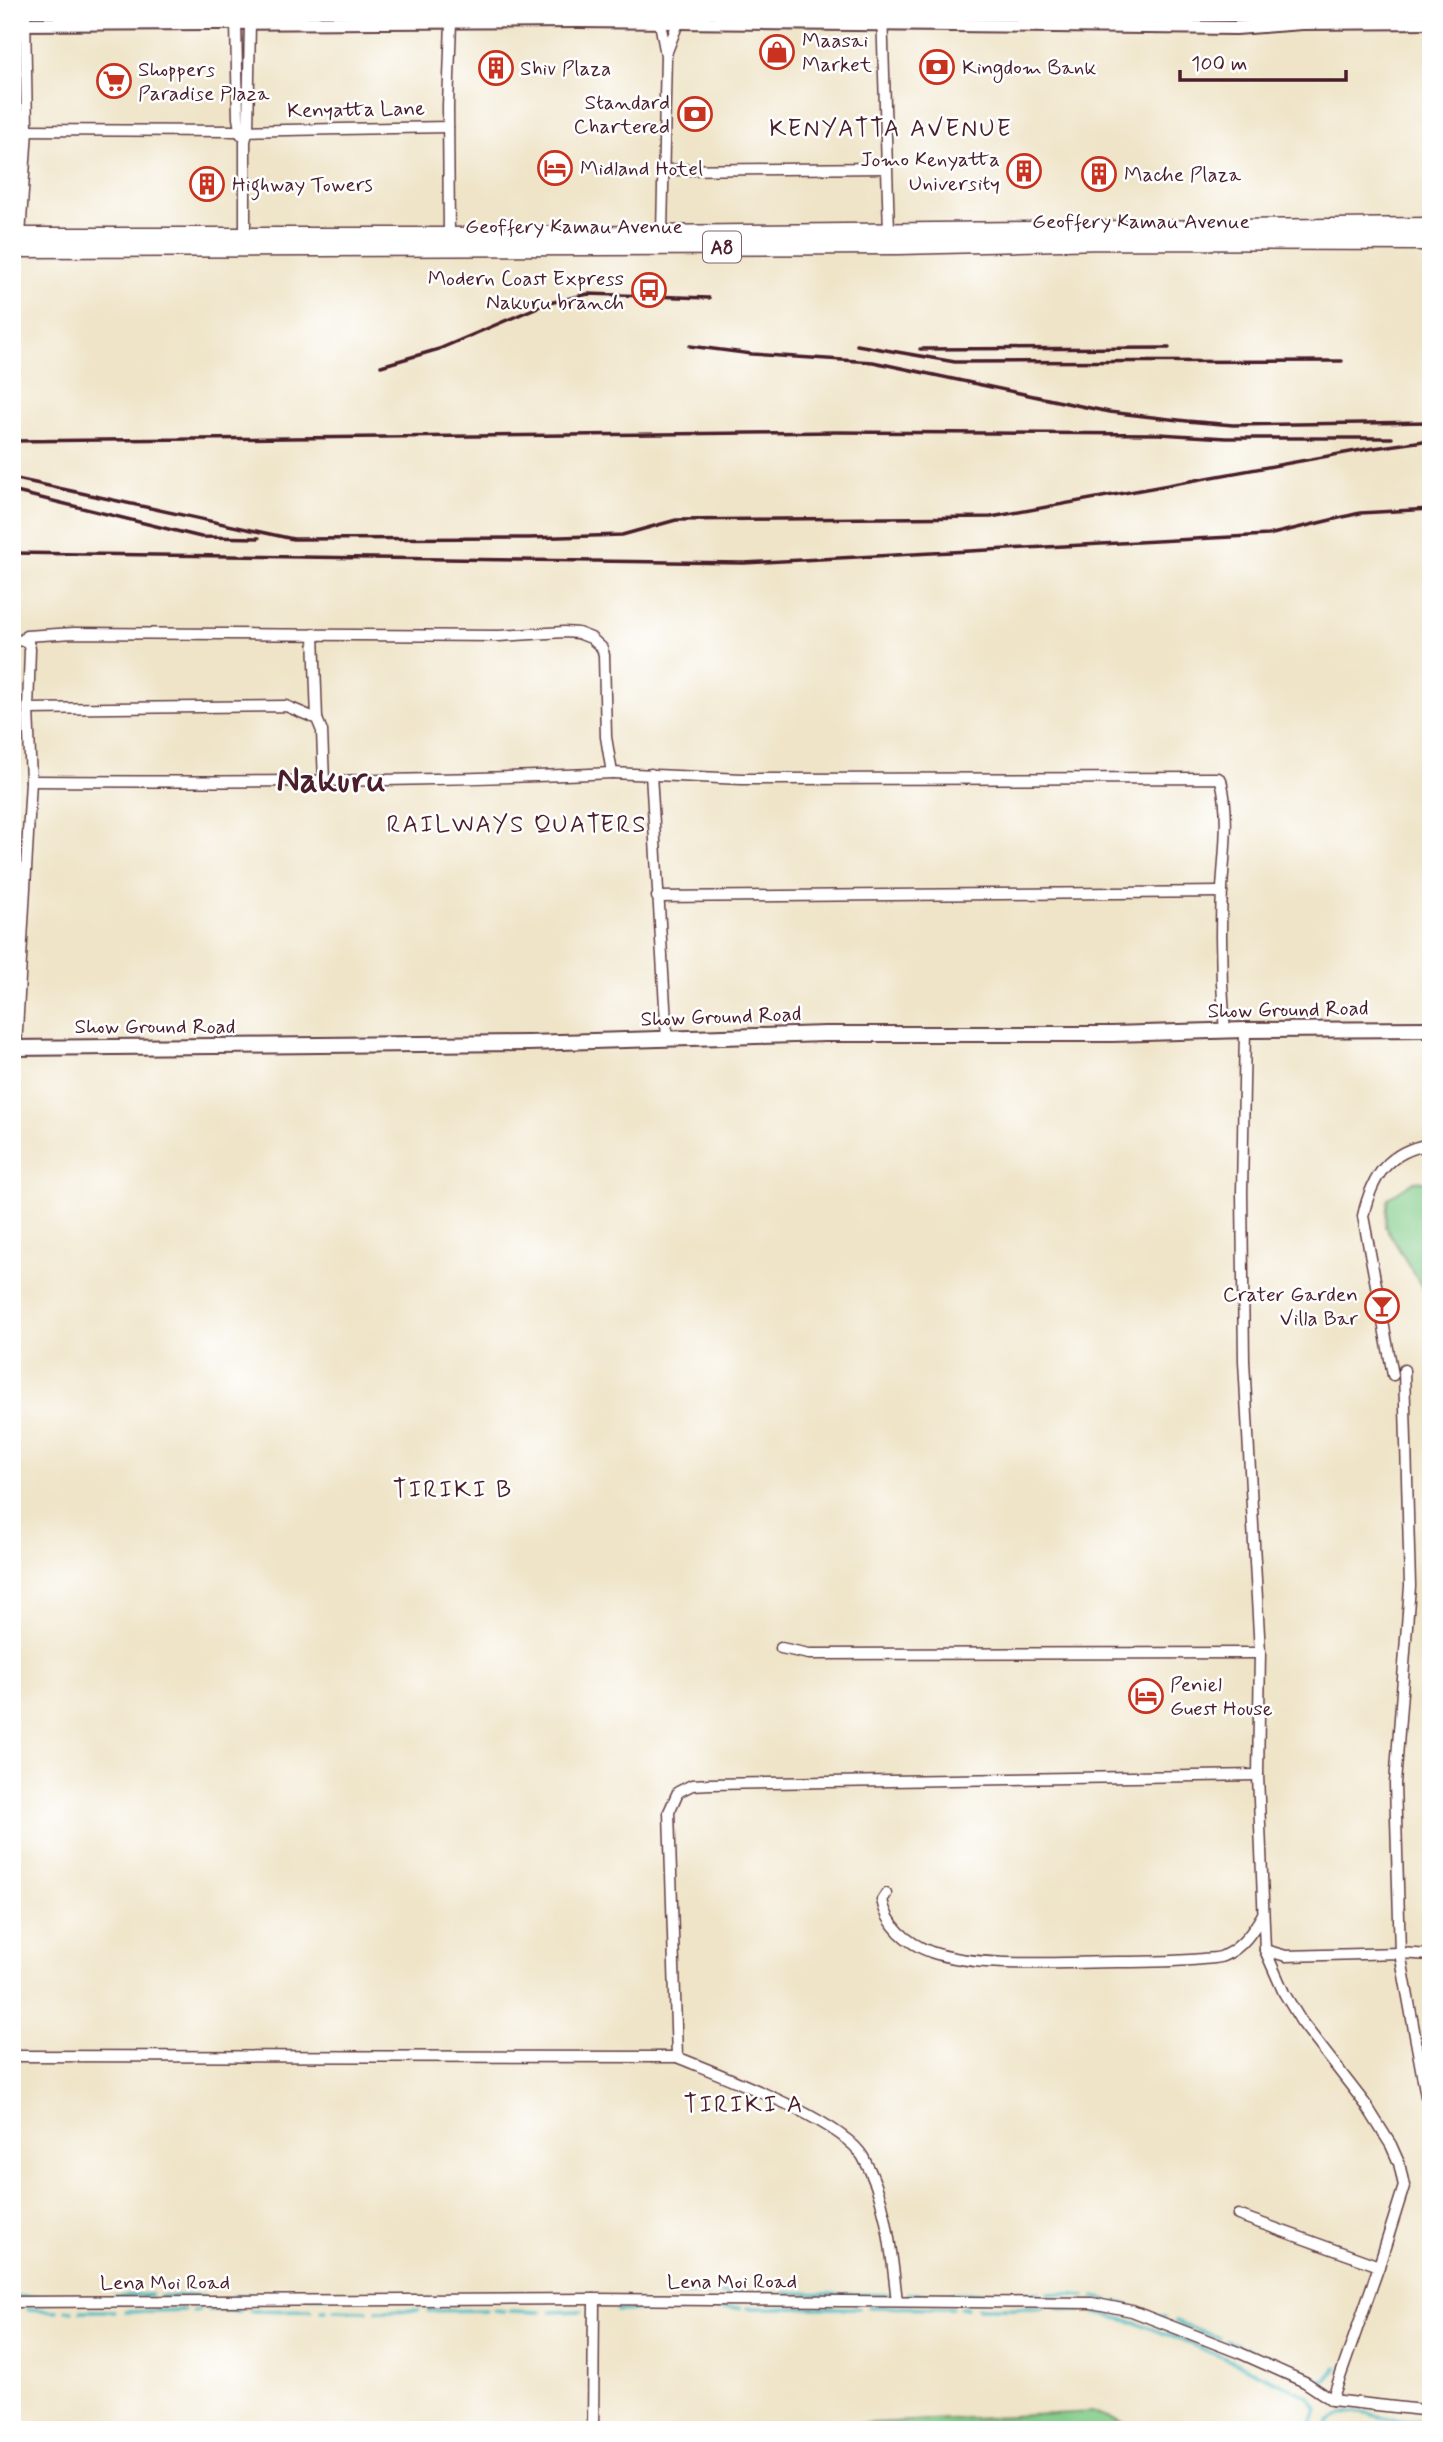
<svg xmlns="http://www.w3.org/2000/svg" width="1443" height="2442" viewBox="0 0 1443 2442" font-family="Mynerve,sans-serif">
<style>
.green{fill:#82cc89;stroke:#66765a;stroke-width:2}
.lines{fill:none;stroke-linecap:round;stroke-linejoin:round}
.stream{stroke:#4cbac3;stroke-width:3.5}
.minor-casing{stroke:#633d43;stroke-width:13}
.tertiary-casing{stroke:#633d43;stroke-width:16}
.secondary-casing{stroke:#633d43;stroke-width:18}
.trunk-casing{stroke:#633d43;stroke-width:19}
.minor{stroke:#fff;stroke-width:10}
.tertiary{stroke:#fff;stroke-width:12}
.secondary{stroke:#fff;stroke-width:14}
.trunk{stroke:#fff;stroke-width:16}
.rail{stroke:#4a1f2b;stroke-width:3.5}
.labels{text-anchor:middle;stroke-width:5;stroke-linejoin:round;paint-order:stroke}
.shield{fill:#fff;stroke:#80626b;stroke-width:2}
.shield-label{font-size:19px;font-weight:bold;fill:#4a1f2b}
.poi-label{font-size:21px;fill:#4a1f2b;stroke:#fff;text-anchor:start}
.street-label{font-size:21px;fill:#4a1f2b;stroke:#fff}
.quarter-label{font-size:24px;letter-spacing:2px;fill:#4a1f2b;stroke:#fff}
.town-label{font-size:35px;font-weight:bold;fill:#4a1f2b;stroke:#fff}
</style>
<rect width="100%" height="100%" fill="#fff"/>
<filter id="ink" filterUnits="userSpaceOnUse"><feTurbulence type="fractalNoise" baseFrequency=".0143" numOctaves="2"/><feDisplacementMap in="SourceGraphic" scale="14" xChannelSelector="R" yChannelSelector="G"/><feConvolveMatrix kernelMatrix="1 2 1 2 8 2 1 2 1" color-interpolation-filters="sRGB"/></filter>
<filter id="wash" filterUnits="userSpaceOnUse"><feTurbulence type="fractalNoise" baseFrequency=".00686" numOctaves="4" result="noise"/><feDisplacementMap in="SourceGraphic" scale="28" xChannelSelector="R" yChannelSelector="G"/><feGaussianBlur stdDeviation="1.57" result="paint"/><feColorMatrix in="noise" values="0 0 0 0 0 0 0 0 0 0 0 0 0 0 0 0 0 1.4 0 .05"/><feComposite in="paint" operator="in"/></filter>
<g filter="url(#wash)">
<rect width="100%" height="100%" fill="#efe4c8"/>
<!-- green -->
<g class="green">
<polygon points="1414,1181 1431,1181 1431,1302 1385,1226 1388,1198"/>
<polygon points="1093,2412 1145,2430 786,2430 832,2425"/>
</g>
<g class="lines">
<!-- stream -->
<g class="stream">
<polyline points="785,2293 894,2295"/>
<polyline points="996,2293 1038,2293"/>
<polyline points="1048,2293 1085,2296"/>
<polyline points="721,2294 777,2294"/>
<polyline points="908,2294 987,2293"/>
<polyline points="264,2295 270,2295"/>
<polyline points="278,2295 329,2296"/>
<polyline points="677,2295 708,2294"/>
<polyline points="115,2296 151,2295"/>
<polyline points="160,2296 204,2296"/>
<polyline points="233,2296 256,2295"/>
<polyline points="17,2297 53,2297"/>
<polyline points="1094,2297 1108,2300"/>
<polyline points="1117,2302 1131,2306"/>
<polyline points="869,2307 952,2308"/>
<polyline points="748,2308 858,2308"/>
<polyline points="960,2308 967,2308"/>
<polyline points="978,2308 1044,2308"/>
<polyline points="1057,2308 1080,2311"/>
<polyline points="28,2309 57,2311"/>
<polyline points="1139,2309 1165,2317"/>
<polyline points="12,2310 15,2310"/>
<polyline points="208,2310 239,2311"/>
<polyline points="321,2310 326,2310"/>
<polyline points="334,2310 367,2311"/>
<polyline points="494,2310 504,2311"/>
<polyline points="66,2311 72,2311"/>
<polyline points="81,2311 114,2311"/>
<polyline points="193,2311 199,2310"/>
<polyline points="249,2311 311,2310"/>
<polyline points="377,2311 418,2310"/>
<polyline points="428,2311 486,2310"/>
<polyline points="510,2311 540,2312"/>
<polyline points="617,2311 740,2308"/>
<polyline points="125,2312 184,2310"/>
<polyline points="551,2312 581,2311"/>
<polyline points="1095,2313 1138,2323 1227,2359 1309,2396 1317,2409 1310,2430"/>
<polyline points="1175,2321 1219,2338"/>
<polyline points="1227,2340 1237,2344"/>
<polyline points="1246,2348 1321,2381 1326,2380 1337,2367"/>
<polyline points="1327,2430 1329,2422 1343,2414 1355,2412 1399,2420 1431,2423"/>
</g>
</g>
</g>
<g filter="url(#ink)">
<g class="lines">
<!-- minor casing -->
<g class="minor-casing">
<g id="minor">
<polyline points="658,12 666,55 662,232"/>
<polyline points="882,12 889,231"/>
<polyline points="236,23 238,118 241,134"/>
<polyline points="1102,26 1103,12"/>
<polyline points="666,54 678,23 678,12"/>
<polyline points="12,130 238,131 448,127"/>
<polyline points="664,170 886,168"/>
<polyline points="245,235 245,141 248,130 250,23"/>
<polyline points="20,236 27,130 25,12"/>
<polyline points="449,236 448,106 451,22"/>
<polyline points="314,634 317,719"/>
<polyline points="12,640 28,641"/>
<polyline points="28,709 286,706 317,719 322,731 324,782"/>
<polyline points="651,774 667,1039"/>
<path d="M31 781C225 782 418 782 612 773"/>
<polyline points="657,897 1222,892"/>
<polyline points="1245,1030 1242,1192 1244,1361 1260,1653 1258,1775 1265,1950 1284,1993 1301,2021 1366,2105 1391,2145 1399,2163 1404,2186 1379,2266 1332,2400"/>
<path d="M16 1048 31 781 28 709 30 649 26 636 74 633 499 636 564 632 578 633 591 638 602 648 604 655 606 737 612 773 742 779 1218 778 1221 780C1230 816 1224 853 1222 889 1220 936 1221 984 1225 1031"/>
<polyline points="1404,1370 1410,1586 1395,1784 1400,1953 1426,2096 1431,2101"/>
<path d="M1393 1375 1363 1216C1372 1176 1388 1151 1431 1144"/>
<polyline points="781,1648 809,1654 1260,1653"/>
<path d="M886 1894 882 1900C887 1926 907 1943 931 1952 980 1969 1063 1962 1117 1962 1146 1962 1174 1962 1202 1959 1209 1958 1217 1959 1223 1956 1242 1948 1253 1931 1263 1914"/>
<polyline points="1265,1950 1286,1956 1400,1953 1431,1955"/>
<polyline points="12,2056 677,2057 669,1812 678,1792 692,1785 710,1784 1258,1775"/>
<path d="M677 2057C720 2075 842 2120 863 2157 888 2201 891 2252 897 2301"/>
<polyline points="1238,2215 1379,2266"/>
<polyline points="12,2302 594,2299 1092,2303 1132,2311 1240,2353 1305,2382 1332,2400 1431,2411"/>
<polyline points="593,2430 594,2299"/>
</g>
</g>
<!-- tertiary casing -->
<g class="tertiary-casing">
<polyline id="tertiary" points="12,24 577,21 1236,28 1302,23 1431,22"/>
</g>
<!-- secondary casing -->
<g class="secondary-casing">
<polyline id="secondary" points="12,1048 528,1043 825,1034 1112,1034 1245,1030 1431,1029"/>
</g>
<!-- trunk casing -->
<g class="trunk-casing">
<g id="trunk">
<polyline points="12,236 449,236 1431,226"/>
<polyline points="12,249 899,246 1103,241 1431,242"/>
</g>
</g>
<!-- minor -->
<use href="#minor" class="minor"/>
<!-- tertiary -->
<use href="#tertiary" class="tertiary"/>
<!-- secondary -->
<use href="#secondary" class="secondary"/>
<!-- trunk -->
<use href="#trunk" class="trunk"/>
<!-- rail -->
<g class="rail">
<polyline points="857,345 955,362 1342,361"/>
<polyline points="690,346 752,354 873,362 1109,412 1187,421 1233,425 1431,422"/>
<polyline points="920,349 1169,348"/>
<polyline points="381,366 439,349 545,304 588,294 709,298"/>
<polyline points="12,441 835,432 1159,434 1226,438 1392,438"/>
<polyline points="12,478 293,539 529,538 622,535 676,520 991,517 1367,449 1431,440"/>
<polyline points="12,491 201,537 259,538"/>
<polyline points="12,553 744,563 1268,535 1360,513 1431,509"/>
</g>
</g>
</g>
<!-- icons -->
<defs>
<g id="shop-ring" transform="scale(1.75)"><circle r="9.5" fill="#fff" stroke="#c8321e" stroke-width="1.5"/><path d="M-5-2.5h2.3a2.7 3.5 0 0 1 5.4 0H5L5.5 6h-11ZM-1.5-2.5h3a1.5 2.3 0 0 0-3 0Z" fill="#c8321e"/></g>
<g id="bank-ring" transform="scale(1.75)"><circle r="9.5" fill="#fff" stroke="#c8321e" stroke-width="1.5"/><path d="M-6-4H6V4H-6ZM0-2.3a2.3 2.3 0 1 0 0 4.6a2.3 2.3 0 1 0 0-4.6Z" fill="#c8321e"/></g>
<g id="building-ring" transform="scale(1.75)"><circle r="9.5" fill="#fff" stroke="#c8321e" stroke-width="1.5"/><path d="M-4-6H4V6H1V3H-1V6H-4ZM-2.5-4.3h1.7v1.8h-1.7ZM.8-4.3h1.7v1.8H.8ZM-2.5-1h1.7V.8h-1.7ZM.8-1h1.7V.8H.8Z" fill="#c8321e"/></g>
<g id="supermarket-ring" transform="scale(1.75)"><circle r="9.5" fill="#fff" stroke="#c8321e" stroke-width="1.5"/><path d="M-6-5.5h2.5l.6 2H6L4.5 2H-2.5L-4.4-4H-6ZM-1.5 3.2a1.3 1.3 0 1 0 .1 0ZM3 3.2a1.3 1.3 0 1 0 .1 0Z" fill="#c8321e"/></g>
<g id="hotel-ring" transform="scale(1.75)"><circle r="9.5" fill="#fff" stroke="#c8321e" stroke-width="1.5"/><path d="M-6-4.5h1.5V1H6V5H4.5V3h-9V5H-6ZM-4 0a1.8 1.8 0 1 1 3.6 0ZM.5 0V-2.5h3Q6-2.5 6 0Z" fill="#c8321e"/></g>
<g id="bus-ring" transform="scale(1.75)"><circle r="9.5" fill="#fff" stroke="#c8321e" stroke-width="1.5"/><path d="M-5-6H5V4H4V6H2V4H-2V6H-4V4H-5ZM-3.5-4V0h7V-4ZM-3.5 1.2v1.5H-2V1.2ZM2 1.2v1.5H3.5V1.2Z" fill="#c8321e"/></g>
<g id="bar-ring" transform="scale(1.75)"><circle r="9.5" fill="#fff" stroke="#c8321e" stroke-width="1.5"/><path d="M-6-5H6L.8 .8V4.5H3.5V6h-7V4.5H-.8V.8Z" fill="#c8321e"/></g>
</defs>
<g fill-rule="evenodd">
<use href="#shop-ring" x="777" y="52"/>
<use href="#bank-ring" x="937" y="67"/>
<use href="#building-ring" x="496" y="68"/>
<use href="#supermarket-ring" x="114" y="81"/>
<use href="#bank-ring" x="695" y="114"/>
<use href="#hotel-ring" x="555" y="168"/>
<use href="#building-ring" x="1024" y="171"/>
<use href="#building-ring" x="1099" y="174"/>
<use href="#building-ring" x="207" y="184"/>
<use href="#bus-ring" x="649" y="290"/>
<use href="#bar-ring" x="1382" y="1306"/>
<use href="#hotel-ring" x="1146" y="1696"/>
</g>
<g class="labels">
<!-- shield labels -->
<rect class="shield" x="703" y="231.5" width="38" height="31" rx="5"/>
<g class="shield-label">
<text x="722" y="254">A8</text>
</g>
<!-- poi labels -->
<g class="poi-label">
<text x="802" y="47">Maasai<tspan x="802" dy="24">Market</tspan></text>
<text x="962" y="74">Kingdom Bank</text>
<text x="520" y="75">Shiv Plaza</text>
<text x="138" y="76">Shoppers<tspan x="138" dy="24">Paradise Plaza</tspan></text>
<text x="670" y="109" text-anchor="end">Standard<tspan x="670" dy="24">Chartered</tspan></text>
<text x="1000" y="166" text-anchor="end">Jomo Kenyatta<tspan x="1000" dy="24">University</tspan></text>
<text x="580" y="175">Midland Hotel</text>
<text x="1124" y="181">Mache Plaza</text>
<text x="232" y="191">Highway Towers</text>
<text x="624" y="285" text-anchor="end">Modern Coast Express<tspan x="624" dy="24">Nakuru branch</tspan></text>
<text x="1358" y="1301" text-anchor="end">Crater Garden<tspan x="1358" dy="24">Villa Bar</tspan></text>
<text x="1170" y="1691">Peniel<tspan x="1170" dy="24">Guest House</tspan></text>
</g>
<!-- street labels -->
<g class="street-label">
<text transform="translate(356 109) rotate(-1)" y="7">Kenyatta Lane</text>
<text x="1141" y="228">Geoffery Kamau Avenue</text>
<text x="574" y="233">Geoffery Kamau Avenue</text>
<text transform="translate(1288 1009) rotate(-1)" y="7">Show Ground Road</text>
<text transform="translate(721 1016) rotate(-2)" y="7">Show Ground Road</text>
<text x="155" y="1033">Show Ground Road</text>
<text x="732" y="2288">Lena Moi Road</text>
<text x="165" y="2289">Lena Moi Road</text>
</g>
<!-- quarter labels -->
<g class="quarter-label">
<text x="891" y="136">KENYATTA AVENUE</text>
<text x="517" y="832">RAILWAYS QUATERS</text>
<text x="453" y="1497">TIRIKI B</text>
<text x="744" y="2112">TIRIKI A</text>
</g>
<!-- town labels -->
<g class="town-label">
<text x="331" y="791">Nakuru</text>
</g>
</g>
<!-- margin -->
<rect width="1443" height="2442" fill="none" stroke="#fff" stroke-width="42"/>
<!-- scale -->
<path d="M1180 70v10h166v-10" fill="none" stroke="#4a1f2b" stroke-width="3.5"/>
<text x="1191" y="70" font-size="21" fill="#4a1f2b" stroke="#ffffff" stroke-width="5" paint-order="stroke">100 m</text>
</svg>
